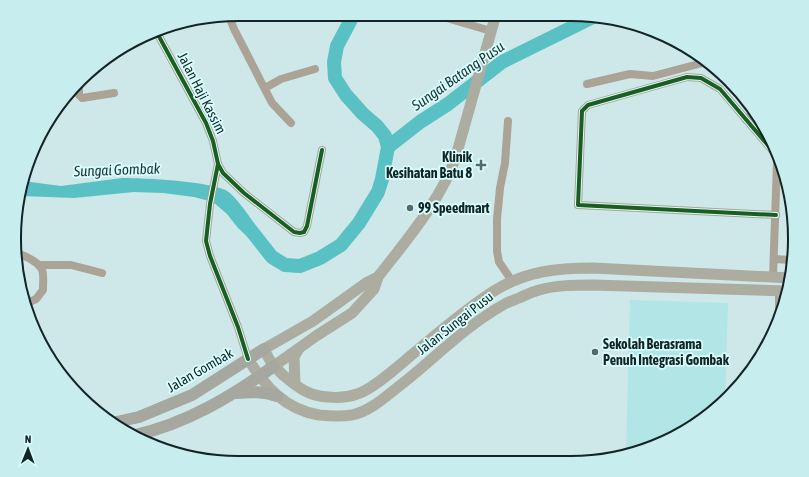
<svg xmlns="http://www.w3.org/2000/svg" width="809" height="477" viewBox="0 0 809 477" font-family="'Asap Condensed',sans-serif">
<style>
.green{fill:#b1e5e6}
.water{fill:#59c1c3}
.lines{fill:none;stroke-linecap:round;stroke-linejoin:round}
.river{stroke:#59c1c3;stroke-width:14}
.minor{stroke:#aca397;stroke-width:8}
.secondary{stroke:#acaca0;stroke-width:11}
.primary{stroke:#a6a79e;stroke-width:12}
.cycleway-casing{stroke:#d8feff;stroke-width:6}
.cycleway{stroke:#1b5e20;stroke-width:4}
.poi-dot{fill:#54696a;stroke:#d8feff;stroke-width:1.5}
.labels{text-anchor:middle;stroke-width:3.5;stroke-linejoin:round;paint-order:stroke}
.street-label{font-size:14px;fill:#122425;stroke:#d8feff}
.poi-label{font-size:14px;font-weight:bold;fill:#122425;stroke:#d8feff;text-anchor:start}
.water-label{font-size:15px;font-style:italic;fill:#1d3334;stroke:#d8feff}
.rim{fill:none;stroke:#122425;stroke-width:2}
</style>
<rect width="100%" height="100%" fill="#cee8e9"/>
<!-- green -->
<polygon class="green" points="630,300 728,303 725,400 683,433 642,451 626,454"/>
<!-- water -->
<path class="water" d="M122 178C141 178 218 181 230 193 241 203 251 219 260 232L253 242 238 228 227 214 213 202 194 197 163 193 134 192 74 198 21 196 23 181 61 186Z"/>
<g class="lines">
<!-- river -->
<g class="river">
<polyline points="388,147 420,122 448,104 502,62 595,16"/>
<polyline points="245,223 272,257 285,265 300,266 320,258 341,245 359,223 378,192 382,179 388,147 385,136 377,126 363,114 346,95 335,78 334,62 337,46 354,14"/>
</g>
<!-- minor -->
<g class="minor">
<polyline points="433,14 491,31"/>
<polyline points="229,16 234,29 272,103 291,123"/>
<polyline points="156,31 206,123 213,141 218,164 223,173 244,193 294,232 300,233 304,232 307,226 322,150"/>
<polyline points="587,84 630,74 653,76 706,62"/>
<polyline points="79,85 79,95 82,98 114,93"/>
<polyline points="265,88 281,79 315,69"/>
<polyline points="746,120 754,111"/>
<polyline points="508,121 505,163 500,188 497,219 497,251 499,262 512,281"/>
<polyline points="772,150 720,89 701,78 687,77 588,105 582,111 578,205 776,215"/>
<polyline points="218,164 210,204 206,241 210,256 238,327 248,359"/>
<path d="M17 255C22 254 27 257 32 260 46 268 43 275 43 290L36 299 25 304"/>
<polyline points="774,259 791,260"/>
<polyline points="40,265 71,265 102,273"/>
<polyline points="773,277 777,162"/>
<polyline points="779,311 779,291"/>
</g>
<!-- secondary -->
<g class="secondary">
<path d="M378 277 366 283 313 321 264 349C267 355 270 362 275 367 283 376 300 390 312 394 324 398 344 399 357 394 372 390 396 368 408 358 436 335 464 310 494 291 526 271 557 268 593 268L791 278"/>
<path d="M248 359C266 387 284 409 319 415 330 416 341 417 352 415 370 411 384 398 398 387 433 360 464 327 503 305 508 302 514 300 519 298 526 295 532 292 539 290 556 285 575 285 593 285L787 291"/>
<path d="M274 366 316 336 352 313 374 289 378 277C405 242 442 199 456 156L496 14"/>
<polyline points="295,384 294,357 298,350"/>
</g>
<!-- primary -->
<g class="primary">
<path d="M235 393C250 392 263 391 277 396"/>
<polyline points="112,423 139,417 192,395 264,349"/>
<path d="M135 435C186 424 232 396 274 366"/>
</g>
<!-- cycleway casing -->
<g class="cycleway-casing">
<g id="cycleway">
<polyline points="156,31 206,123 213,141 218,164 223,173 244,193 294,232 300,233 304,232 307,226 322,150"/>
<polyline points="772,150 720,89 701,78 687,77 588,105 582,111 578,205 776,215"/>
<polyline points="218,164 210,204 206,241 210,256 238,327 248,359"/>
</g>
</g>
<!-- cycleway -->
<use href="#cycleway" class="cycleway"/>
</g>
<!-- markers -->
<g class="poi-dot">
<path d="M479 159h4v4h4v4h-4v4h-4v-4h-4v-4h4z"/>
<circle cx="410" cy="208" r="4"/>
<circle cx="595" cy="352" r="4"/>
</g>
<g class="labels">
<!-- street labels -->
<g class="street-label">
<text transform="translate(202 93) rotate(63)" y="5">Jalan Haji Kassim</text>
<text transform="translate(455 323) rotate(-38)" y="5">Jalan Sungai Pusu</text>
<text transform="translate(200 370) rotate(-30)" y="5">Jalan Gombak</text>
</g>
<!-- poi labels -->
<g class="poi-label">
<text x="472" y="162" text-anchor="end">Klinik<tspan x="472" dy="16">Kesihatan Batu 8</tspan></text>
<text x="418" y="213">99 Speedmart</text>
<text x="603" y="349">Sekolah Berasrama<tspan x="603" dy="16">Penuh Integrasi Gombak</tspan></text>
</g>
<!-- water labels -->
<g class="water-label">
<text transform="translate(458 76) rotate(-35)" y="5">Sungai Batang Pusu</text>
<text transform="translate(117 170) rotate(-2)" y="5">Sungai Gombak</text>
</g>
</g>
<!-- crop -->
<path d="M0 0H809V477H0ZM238 21H571A217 217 0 0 1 788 238V239A217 217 0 0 1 571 456H238A217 217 0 0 1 21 239V238A217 217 0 0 1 238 21Z" fill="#c8edee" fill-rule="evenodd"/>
<path class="rim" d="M238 21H571A217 217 0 0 1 788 238V239A217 217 0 0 1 571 456H238A217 217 0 0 1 21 239V238A217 217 0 0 1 238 21Z"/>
<!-- north arrow -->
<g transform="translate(28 449) rotate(1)" stroke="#d8feff" stroke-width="3" paint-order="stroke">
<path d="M0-3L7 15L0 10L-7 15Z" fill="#122425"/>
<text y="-6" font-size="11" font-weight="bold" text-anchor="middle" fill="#122425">N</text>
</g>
</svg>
